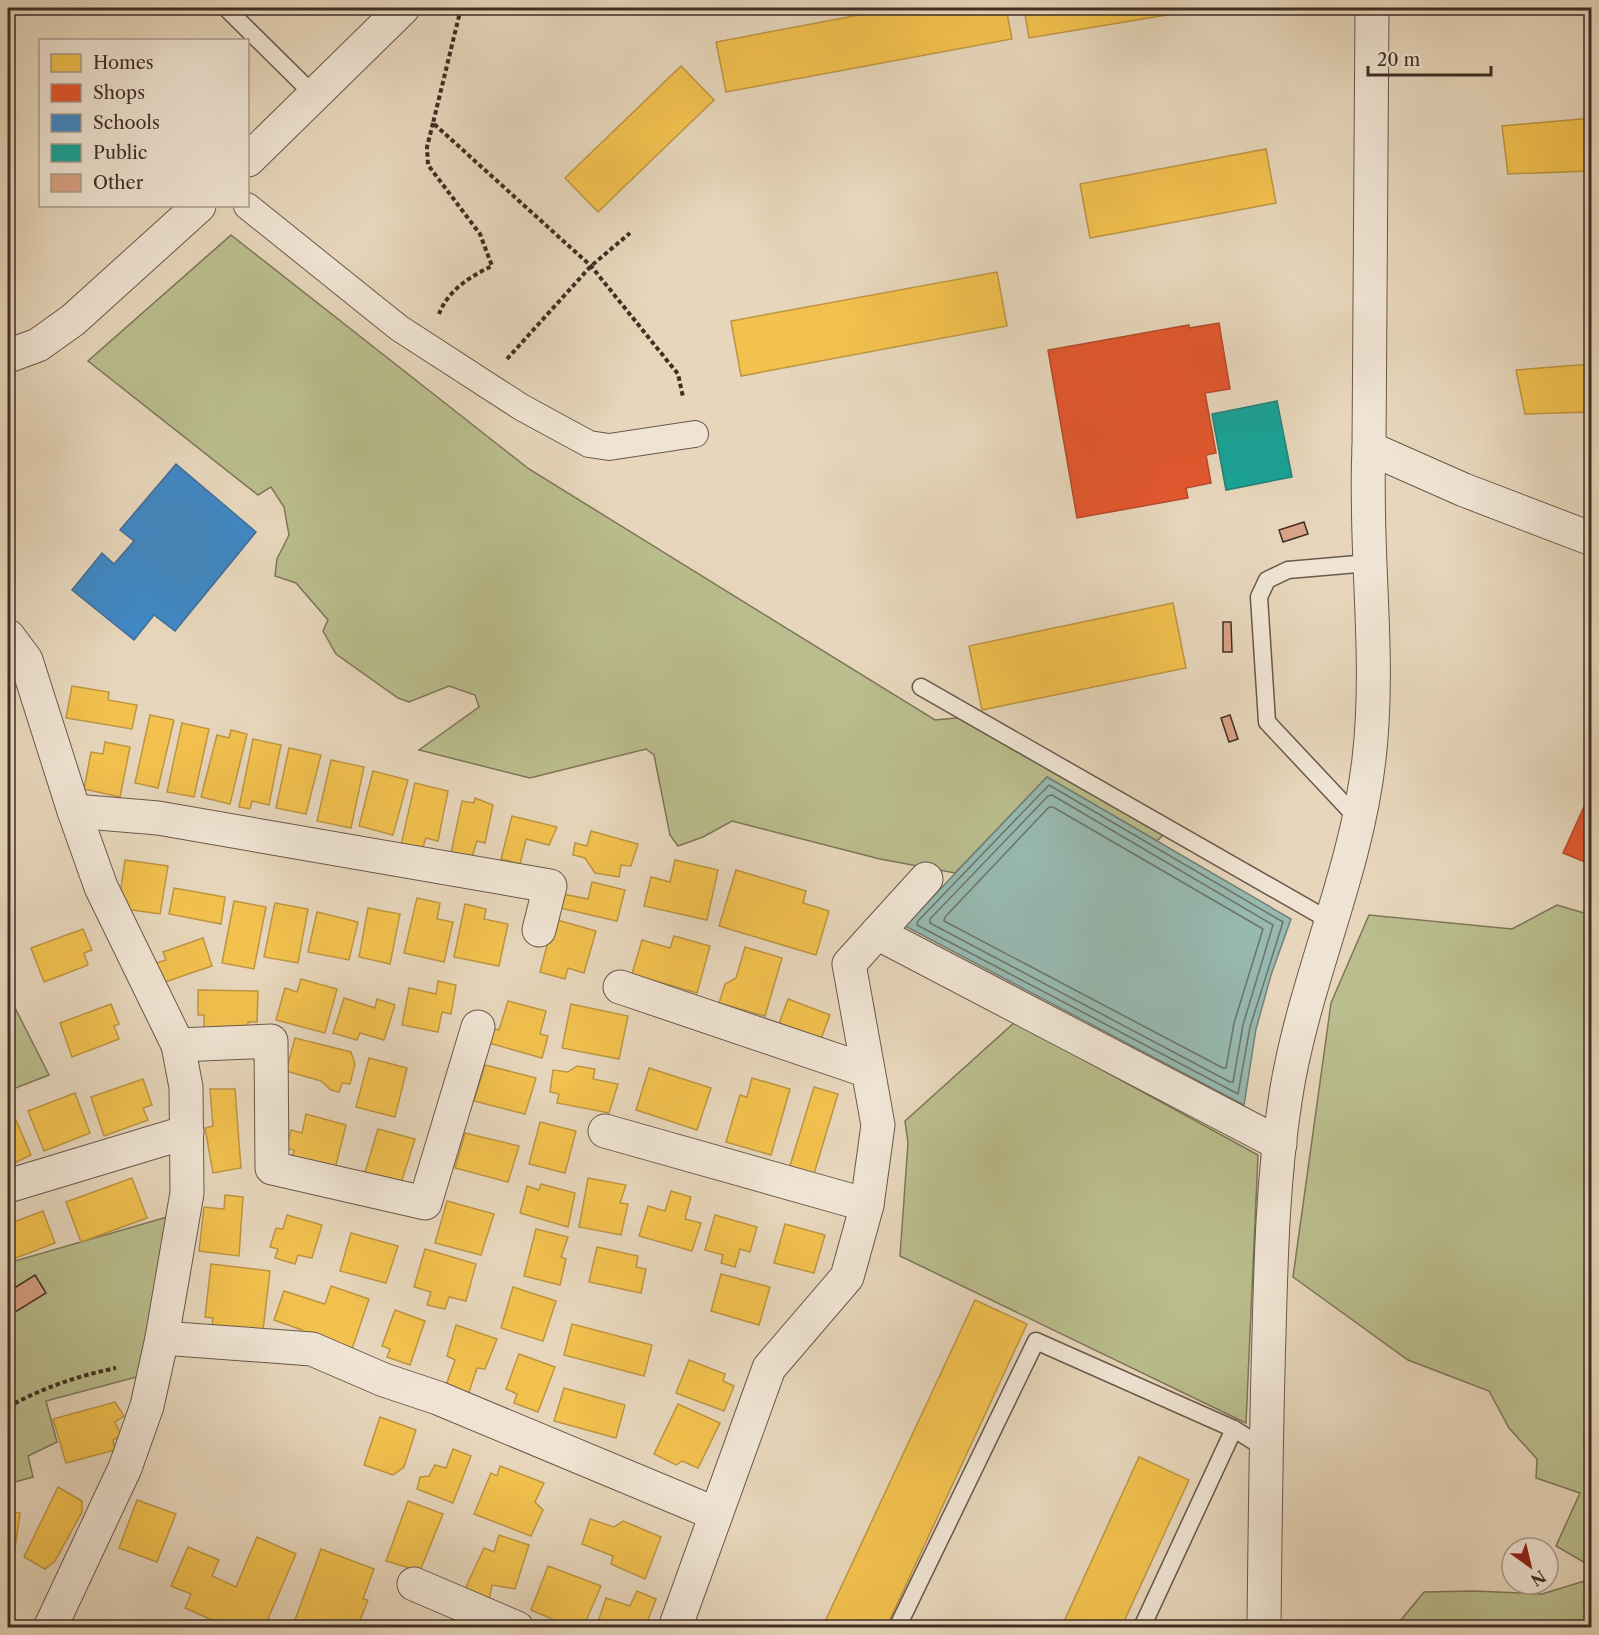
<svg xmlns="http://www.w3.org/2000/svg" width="1599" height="1635" viewBox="0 0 1599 1635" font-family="'Libre Caslon Text',serif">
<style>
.green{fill:#babd8d;stroke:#7d7659;stroke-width:1.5}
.water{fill:#97b9b0;stroke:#748178;stroke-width:1.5}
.homes{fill:#f2c14e;stroke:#bd9542;stroke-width:1.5}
.shops{fill:#e4572e;stroke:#b34b2b;stroke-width:1.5}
.schools{fill:#3f88c5;stroke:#3f6d95;stroke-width:1.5}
.public{fill:#17a398;stroke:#238076;stroke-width:1.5}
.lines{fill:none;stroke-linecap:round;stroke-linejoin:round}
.shore{stroke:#6c746a;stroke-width:1.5}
.building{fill:#d8a284;stroke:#402e25;stroke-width:1.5}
.service-casing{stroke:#6a584a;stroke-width:19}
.pedestrian-casing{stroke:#6a584a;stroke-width:28}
.minor-casing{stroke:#6a584a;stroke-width:35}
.tertiary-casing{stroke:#6a584a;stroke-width:35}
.path{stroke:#402e25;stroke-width:4;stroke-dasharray:4.5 3;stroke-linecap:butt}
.service{stroke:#efe4d3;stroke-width:16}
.pedestrian{stroke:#efe4d3;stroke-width:26}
.minor{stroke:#efe4d3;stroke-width:33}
.tertiary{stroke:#efe4d3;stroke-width:33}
</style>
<rect width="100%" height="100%" fill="#e7d6bb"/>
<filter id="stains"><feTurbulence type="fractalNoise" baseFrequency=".00333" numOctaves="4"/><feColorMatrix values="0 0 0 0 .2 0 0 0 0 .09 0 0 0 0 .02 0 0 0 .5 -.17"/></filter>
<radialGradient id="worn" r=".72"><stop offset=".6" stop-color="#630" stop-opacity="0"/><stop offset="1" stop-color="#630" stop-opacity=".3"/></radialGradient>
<!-- green -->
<g class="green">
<polygon points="231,235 529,469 935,720 956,718 973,711 1161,816 1163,835 1157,841 1047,777 955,873 880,859 732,821 703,837 678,846 670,835 654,755 646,749 530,778 419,750 479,707 475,695 449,686 409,702 398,698 336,654 323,631 328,620 296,583 275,576 277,559 289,535 284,507 271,487 258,495 88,361"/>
<polygon points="1557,905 1591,915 1591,1565 1587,1564 1556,1546 1580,1493 1536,1478 1537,1459 1509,1428 1489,1391 1408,1360 1293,1277 1331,1003 1369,915 1512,929"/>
<polygon points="8,994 49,1075 8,1091"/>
<polygon points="1015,1022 1258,1155 1246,1423 900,1256 908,1143 905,1121"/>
<polygon points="167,1217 148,1374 46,1401 57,1442 28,1456 33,1477 8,1484 8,1263"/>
<polygon points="1591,1579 1591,1627 1395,1627 1424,1592 1474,1591 1542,1594"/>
</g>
<!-- water -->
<polygon class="water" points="1047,777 1291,919 1271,975 1256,1029 1244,1105 905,926"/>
<!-- homes -->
<g class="homes">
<polygon points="896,8 1006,8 1012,39 726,92 716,42"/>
<polygon points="1024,8 1209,8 1029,38"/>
<polygon points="681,66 714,100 598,212 565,178"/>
<polygon points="1592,118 1592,171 1508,174 1502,126"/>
<polygon points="1266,149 1276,203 1090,238 1080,184"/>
<polygon points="997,272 1007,326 741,376 731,321"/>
<polygon points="1592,364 1592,412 1525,414 1516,370"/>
<polygon points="1173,603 1186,668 982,710 969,646"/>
<polygon points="72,686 109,692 108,700 137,705 132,729 66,718"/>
<polygon points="150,715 174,720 158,788 135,783"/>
<polygon points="182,723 209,729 194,797 167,792"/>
<polygon points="231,730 247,734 230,804 201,797 217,735 229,738"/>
<polygon points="253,739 281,745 269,805 252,801 250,809 239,807"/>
<polygon points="105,742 130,747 120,797 84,789 91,752 103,754"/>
<polygon points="289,748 321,755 306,814 276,808"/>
<polygon points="331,760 364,767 351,828 317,821"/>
<polygon points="373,771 408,780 393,835 359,826"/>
<polygon points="415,783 448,791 438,841 426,838 422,850 401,845"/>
<polygon points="475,798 493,805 485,843 477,841 472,857 451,853 462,801 474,803"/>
<polygon points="512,816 557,827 549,845 526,839 520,864 501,859"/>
<polygon points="591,831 638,844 631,866 621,865 619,877 595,873 585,858 573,855 575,843 587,846"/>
<polygon points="125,860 168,866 160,914 118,908"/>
<polygon points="675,860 718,870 707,920 644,906 651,877 670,882"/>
<polygon points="736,870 806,891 803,903 829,911 816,955 719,926"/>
<polygon points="592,882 625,890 617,921 560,908 563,894 588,899"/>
<polygon points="174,888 225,897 221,924 169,914"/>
<polygon points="417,898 440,903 437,919 453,922 444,962 404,953"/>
<polygon points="234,901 266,907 254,969 222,963"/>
<polygon points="275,903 308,909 298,963 264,957"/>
<polygon points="465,904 486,909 484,919 508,924 499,966 454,957"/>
<polygon points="368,908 400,914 390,964 359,957"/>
<polygon points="317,912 358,922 349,960 308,952"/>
<polygon points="554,919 596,931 584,973 568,968 565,979 540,972"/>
<polygon points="83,929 92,950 84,953 88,965 44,982 31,948"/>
<polygon points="674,936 710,946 697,993 632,974 642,940 670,948"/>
<polygon points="203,938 212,966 162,983 156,963 166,960 163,952"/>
<polygon points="745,947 782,958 765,1016 719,1003 725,984 736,978"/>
<polygon points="301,979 337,989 325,1033 276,1020 285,988 297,992"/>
<polygon points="438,981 456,985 451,1014 442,1012 438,1032 402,1025 409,988 436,994"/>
<polygon points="198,990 258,991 257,1022 248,1022 248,1032 204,1031 204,1015 198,1015"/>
<polygon points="344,998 375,1008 377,999 395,1005 384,1040 360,1033 357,1040 333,1033"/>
<polygon points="788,999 830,1015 819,1044 777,1029"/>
<polygon points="508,1001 546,1011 540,1034 548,1036 542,1058 489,1043 493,1028 499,1030"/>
<polygon points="111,1004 119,1024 114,1026 119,1039 72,1057 60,1023"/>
<polygon points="571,1004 628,1016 619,1059 562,1048"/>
<polygon points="295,1038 351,1052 355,1064 350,1084 342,1083 339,1092 331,1090 321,1081 286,1071"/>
<polygon points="369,1058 407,1068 395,1117 356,1107"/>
<polygon points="485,1065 536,1078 525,1114 474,1101"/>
<polygon points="577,1066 595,1069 593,1079 618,1084 609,1113 557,1103 559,1094 550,1092 553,1070 568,1072"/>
<polygon points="649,1068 711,1088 697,1130 636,1110"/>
<polygon points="752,1078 790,1089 771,1155 726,1142 740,1095 747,1097"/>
<polygon points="143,1079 152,1105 143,1108 148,1120 104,1136 91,1097"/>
<polygon points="814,1087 838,1094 813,1177 789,1169"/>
<polygon points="210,1089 235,1089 241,1168 213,1173 205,1128 213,1126"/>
<polygon points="75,1093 90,1133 44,1151 28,1111"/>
<polygon points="306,1114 346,1125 334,1173 291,1162 294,1150 286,1148 291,1130 302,1133"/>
<polygon points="16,1120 31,1155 8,1166 8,1123"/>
<polygon points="540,1122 576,1131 565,1173 529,1164"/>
<polygon points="378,1129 415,1139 402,1180 386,1189 362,1182"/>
<polygon points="465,1133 519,1146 508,1182 455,1168"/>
<polygon points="132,1178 147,1218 81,1242 66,1202"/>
<polygon points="588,1178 626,1185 620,1203 628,1204 621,1235 579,1227"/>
<polygon points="541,1184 575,1193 568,1227 520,1213 527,1186 539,1190"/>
<polygon points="671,1191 691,1197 685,1219 701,1223 692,1251 639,1236 648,1206 665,1211"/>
<polygon points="225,1195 243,1197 239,1256 199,1251 204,1207 224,1209"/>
<polygon points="447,1201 494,1214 481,1255 435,1243"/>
<polygon points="43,1211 55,1243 8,1261 8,1224"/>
<polygon points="287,1215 322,1225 312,1258 298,1255 295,1264 275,1258 278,1249 270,1247 276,1228 283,1229"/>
<polygon points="715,1215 757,1227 750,1252 740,1249 735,1267 721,1263 723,1255 705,1250"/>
<polygon points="785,1224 825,1235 814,1273 774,1263"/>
<polygon points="536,1229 568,1237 561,1257 566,1259 560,1285 524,1276"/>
<polygon points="351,1233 398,1246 386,1283 340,1271"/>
<polygon points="597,1247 638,1256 636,1267 646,1269 641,1293 589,1282"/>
<polygon points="425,1249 476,1264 466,1301 449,1297 445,1309 427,1305 431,1292 414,1287"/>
<polygon points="211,1264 270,1271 262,1339 211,1334 213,1318 205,1317"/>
<polygon points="721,1274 770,1287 759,1325 711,1311"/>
<polygon points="331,1286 369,1299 350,1355 299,1339 302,1330 274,1320 284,1291 325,1304"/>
<polygon points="513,1287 556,1301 543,1341 501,1328"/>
<polygon points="975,1300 1027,1324 886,1628 822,1628"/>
<polygon points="395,1310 425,1321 410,1365 387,1357 390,1349 382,1346"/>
<polygon points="572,1324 652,1345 644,1376 564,1355"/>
<polygon points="456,1325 497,1339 485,1369 477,1368 467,1398 444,1391 455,1360 447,1356"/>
<polygon points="519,1354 555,1367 538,1412 514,1403 517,1394 506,1389"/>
<polygon points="689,1360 725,1374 723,1381 734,1386 724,1411 676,1393"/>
<polygon points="564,1388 625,1405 616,1438 554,1421"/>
<polygon points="115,1402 124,1416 115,1422 121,1435 113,1440 115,1450 66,1463 53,1419"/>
<polygon points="678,1404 720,1423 698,1468 682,1461 676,1465 654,1454"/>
<polygon points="380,1417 416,1430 404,1467 393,1475 364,1465"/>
<polygon points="453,1449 471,1456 453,1503 417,1489 420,1477 429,1476 435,1465 446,1468"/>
<polygon points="1139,1457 1189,1480 1121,1628 1061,1628"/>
<polygon points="500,1466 544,1483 535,1502 543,1510 531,1536 474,1514 491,1473 497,1476"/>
<polygon points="58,1487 82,1501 82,1512 55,1561 45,1569 24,1557"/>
<polygon points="137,1500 176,1514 157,1562 119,1548"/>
<polygon points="408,1501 443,1514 420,1571 386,1561"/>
<polygon points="9,1511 20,1513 12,1570 8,1569 8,1513"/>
<polygon points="590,1519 614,1527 623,1521 661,1537 645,1579 611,1564 613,1556 582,1544"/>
<polygon points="499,1535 529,1545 515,1589 492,1585 489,1601 464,1591 484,1548 494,1552"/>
<polygon points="257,1537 296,1554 264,1628 230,1628 185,1608 191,1594 171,1586 188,1547 219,1560 212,1576 236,1587"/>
<polygon points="321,1549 374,1569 363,1599 368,1600 357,1628 292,1628"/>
<polygon points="548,1566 601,1586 583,1628 573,1628 531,1610"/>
<polygon points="637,1591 656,1599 645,1628 596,1628 606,1598 630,1606"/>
</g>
<!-- shops -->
<g class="shops">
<polygon points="1219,323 1230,389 1205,393 1216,453 1206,455 1211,483 1186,488 1188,498 1077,518 1048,350 1189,325 1189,328"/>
<polygon points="1592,789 1592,865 1563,853"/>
</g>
<!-- schools -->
<polygon class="schools" points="176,464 256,532 175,631 154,615 134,640 72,590 102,553 114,564 134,541 120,530"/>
<!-- public -->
<polygon class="public" points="1277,401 1292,477 1226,490 1212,414"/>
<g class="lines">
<!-- shore -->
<g class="shore">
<polygon points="1049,785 1283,922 1250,1027 1238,1094 917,925 918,921"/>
<polygon points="1052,795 1273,925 1243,1025 1233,1082 1230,1082 930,923 930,919 1048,796"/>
<polygon points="1049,807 1053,807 1263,929 1234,1023 1226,1068 1223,1068 944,921 945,917"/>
</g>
</g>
<!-- building -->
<g class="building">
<polygon points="1304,522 1308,534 1283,542 1279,530"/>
<polygon points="1223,622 1231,622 1232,652 1223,652"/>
<polygon points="1230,715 1238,739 1229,742 1221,718"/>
<polygon points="35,1275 46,1293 12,1314 8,1306 8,1292"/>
</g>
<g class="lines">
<!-- service casing -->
<g class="service-casing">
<g id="service">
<polyline points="226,8 314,95"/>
<polyline points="921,687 1332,922"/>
<polyline points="1358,819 1267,722 1259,597 1267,580 1288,570 1369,563"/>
<polyline points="897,1628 1036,1341 1234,1429 1266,1449"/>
<polyline points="1146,1628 1143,1625 1234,1429"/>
</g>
</g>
<!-- pedestrian casing -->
<g class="pedestrian-casing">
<polyline id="pedestrian" points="247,206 399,328 521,407 589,444 609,447 695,434"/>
</g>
<!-- minor casing -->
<g class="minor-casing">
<g id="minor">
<polyline points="1369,448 1464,490 1592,539"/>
<polyline points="8,636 26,660 74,811 101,887 178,1045 186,1087 187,1193 162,1338 147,1406 125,1468 50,1628"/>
<polyline points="74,811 158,818 550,886 539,930"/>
<polyline points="877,933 926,879"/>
<polyline points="620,987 868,1071"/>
<polyline points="178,1045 271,1041 272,1168 425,1203 478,1027"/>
<polyline points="605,1131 867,1205"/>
<polyline points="8,1186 187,1132"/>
<polyline points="162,1338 312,1349 384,1380 438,1398 716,1514"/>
<polyline points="414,1584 517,1628"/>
<polyline points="675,1628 769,1368 847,1277 867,1205 878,1125 849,964 877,933 1280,1144"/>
</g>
</g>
<!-- tertiary casing -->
<g class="tertiary-casing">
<g id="tertiary">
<polyline points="248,160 403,8"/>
<polyline points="8,356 38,345 73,320 199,206"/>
<path d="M1264 1628C1265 1530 1266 1432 1269 1334 1271 1256 1273 1179 1285 1101 1302 985 1356 876 1369 759 1381 656 1364 551 1369 448L1372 8"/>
</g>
</g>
<!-- path -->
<g class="path">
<polyline points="460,8 460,12 433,123 591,266 678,374 683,397"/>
<path d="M433 123 427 147 428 165 480 234 492 266C471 276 448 290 439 314"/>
<polyline points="507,359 591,266 630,233"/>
<path d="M8 1407C42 1388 77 1376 116 1368"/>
</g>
<!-- service -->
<use href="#service" class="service"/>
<!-- pedestrian -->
<use href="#pedestrian" class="pedestrian"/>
<!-- minor -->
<use href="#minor" class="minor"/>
<!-- tertiary -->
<use href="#tertiary" class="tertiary"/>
</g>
<!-- margin -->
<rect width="1599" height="1635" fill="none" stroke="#e7d6bb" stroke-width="30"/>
<rect x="9" y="9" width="1581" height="1617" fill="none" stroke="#402e25" stroke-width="3"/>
<rect x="15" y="15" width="1569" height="1605" fill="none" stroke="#402e25" stroke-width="1.5"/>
<!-- legend -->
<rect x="39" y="39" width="210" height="168" fill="#efe4d3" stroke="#a99b8d" stroke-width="1.5"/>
<rect x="51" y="54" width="30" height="18" fill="#f2c14e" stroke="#a99b8d" stroke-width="1.5"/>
<text x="93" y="69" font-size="18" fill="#402e25">Homes</text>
<rect x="51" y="84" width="30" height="18" fill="#e4572e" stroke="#a99b8d" stroke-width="1.5"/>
<text x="93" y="99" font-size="18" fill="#402e25">Shops</text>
<rect x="51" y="114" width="30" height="18" fill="#3f88c5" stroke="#a99b8d" stroke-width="1.5"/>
<text x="93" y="129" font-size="18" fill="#402e25">Schools</text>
<rect x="51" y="144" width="30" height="18" fill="#17a398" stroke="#a99b8d" stroke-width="1.5"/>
<text x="93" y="159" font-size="18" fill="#402e25">Public</text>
<rect x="51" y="174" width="30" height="18" fill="#d8a284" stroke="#a99b8d" stroke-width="1.5"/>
<text x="93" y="189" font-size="18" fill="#402e25">Other</text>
<!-- north arrow -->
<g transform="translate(1530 1566) rotate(146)"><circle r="28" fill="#efe4d3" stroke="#a99b8d" stroke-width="1.5"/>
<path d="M0-4.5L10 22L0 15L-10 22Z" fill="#8f2418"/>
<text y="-9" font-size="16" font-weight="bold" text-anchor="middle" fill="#402e25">N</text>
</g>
<!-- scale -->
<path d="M1368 66v9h123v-9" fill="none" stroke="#402e25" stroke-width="3"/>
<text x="1377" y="66" font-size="18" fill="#402e25" stroke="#efe4d3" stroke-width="4.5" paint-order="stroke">20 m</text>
<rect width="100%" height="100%" filter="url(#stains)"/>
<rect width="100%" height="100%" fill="url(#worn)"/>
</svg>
